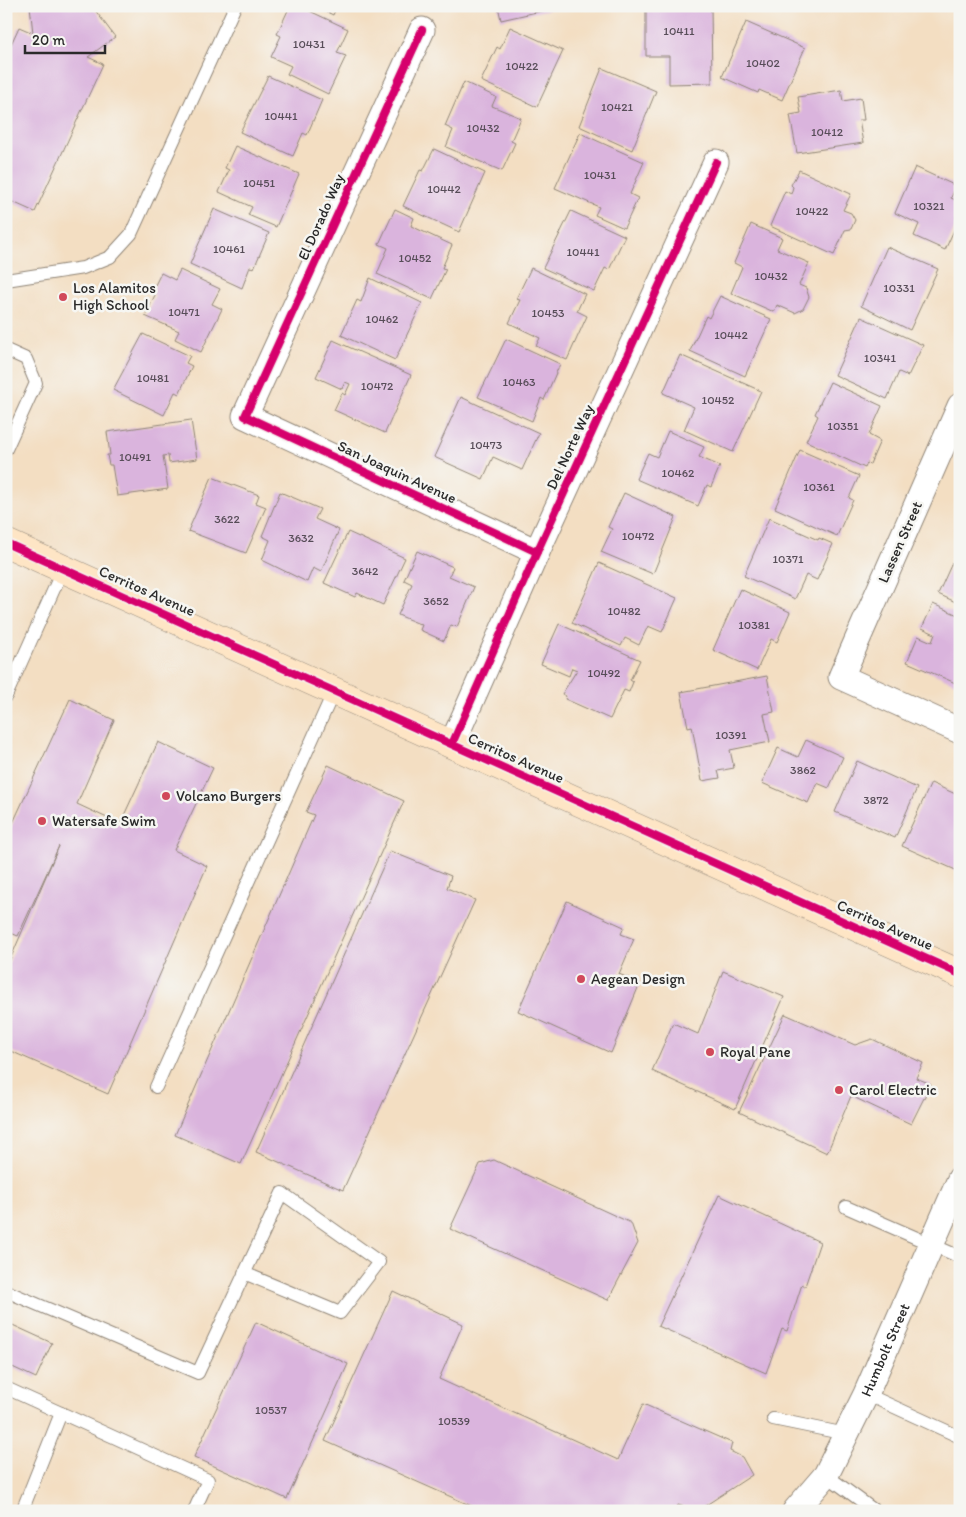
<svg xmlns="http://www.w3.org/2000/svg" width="966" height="1517" viewBox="0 0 966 1517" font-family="Itim,sans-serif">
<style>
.building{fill:#dab4dd}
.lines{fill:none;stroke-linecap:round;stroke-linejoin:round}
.lane-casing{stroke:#8f8476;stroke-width:14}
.street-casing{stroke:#8f8476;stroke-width:27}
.secondary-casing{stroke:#8f8476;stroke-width:29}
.lane{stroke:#fff;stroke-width:12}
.street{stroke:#fff;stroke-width:25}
.secondary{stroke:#fee5c5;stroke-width:28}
.cycleway-casing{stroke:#f6f6f2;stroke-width:11}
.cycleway{stroke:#d6006c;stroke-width:8}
.poi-dot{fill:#d1495b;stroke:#f6f6f2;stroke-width:2}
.labels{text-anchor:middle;stroke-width:5;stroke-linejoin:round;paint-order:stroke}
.number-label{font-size:12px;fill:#574d58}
.street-label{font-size:15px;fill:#2b2b2b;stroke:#f6f6f2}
.poi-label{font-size:15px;fill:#2b2b2b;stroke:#f6f6f2;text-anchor:start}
</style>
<rect width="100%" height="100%" fill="#f6f6f2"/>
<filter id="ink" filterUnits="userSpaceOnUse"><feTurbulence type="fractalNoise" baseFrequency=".02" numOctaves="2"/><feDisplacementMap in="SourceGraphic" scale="10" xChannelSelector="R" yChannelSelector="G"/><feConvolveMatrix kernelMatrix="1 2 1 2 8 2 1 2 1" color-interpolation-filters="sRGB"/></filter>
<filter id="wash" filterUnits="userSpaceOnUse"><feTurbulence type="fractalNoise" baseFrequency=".0096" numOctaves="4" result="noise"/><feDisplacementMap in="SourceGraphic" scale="20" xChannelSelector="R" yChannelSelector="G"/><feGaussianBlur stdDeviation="1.12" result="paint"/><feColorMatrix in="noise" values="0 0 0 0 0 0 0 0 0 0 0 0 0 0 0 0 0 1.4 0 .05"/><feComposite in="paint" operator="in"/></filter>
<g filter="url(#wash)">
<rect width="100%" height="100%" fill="#f3dec2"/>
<g id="blocks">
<!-- building -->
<g class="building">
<polygon points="30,6 92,6 115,37 88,57 103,64 35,212 6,199 6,55 19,27 33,33"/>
<polygon points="290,6 299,6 348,29 337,53 346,56 328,94 287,74 291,66 271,57 281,36 277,34"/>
<polygon points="315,6 337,6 333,15"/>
<polygon points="498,6 559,6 559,7 501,20"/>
<polygon points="646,6 711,6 712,83 669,84 669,56 646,56"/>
<polygon points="746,22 805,48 782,100 759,90 758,93 722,77"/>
<polygon points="510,27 563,51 537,107 481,81 497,47 500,49"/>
<polygon points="602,68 656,91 632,150 579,126"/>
<polygon points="268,76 322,100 307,135 303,133 293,156 240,132"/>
<polygon points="464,82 496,97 492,106 521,118 511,141 515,143 502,171 446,147 453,130 445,126"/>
<polygon points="841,90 843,101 861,98 864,120 859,120 863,143 797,153 790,115 801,113 798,97"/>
<polygon points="580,133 644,162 630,194 638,198 624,228 595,215 599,207 555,188"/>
<polygon points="235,146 299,174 276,227 248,215 252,207 219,192 229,170 225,168"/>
<polygon points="434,149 485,173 459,232 403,206 420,170 423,171"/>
<polygon points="915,167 956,186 951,198 960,202 956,218 959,219 945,250 914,236 919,224 895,213"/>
<polygon points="799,170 851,194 843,210 851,213 855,220 851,229 845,230 834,255 770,226 785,191 791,194 793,187 791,185"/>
<polygon points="214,209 269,233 254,268 250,267 242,288 190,264"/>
<polygon points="395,209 414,218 411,226 452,245 442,268 446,269 432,299 377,274 388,248 379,244"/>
<polygon points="571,211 625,236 609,270 605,268 594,291 543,268"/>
<polygon points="751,224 782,238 777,249 809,263 799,285 806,288 809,297 803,309 795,313 777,305 774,312 731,293 742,267 734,263"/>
<polygon points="887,247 938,269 910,330 861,306"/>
<polygon points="531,268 585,294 577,311 587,316 567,360 536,346 540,338 509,323 520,300 516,299"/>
<polygon points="180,270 220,289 212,304 222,309 201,352 175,339 179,331 145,316 155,295 151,293 161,273 175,280"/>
<polygon points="370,278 422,303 395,360 341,335 357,300 361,302"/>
<polygon points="720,296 771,319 745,376 690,351 706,316 709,318"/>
<polygon points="861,317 923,345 908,376 899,372 887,399 835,375"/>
<polygon points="143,334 190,356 186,363 192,366 179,394 175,392 164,415 113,390"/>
<polygon points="506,339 560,364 544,400 541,398 532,421 478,397"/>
<polygon points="333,340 411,375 385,433 334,410 342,393 345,395 350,384 345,382 342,389 316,377"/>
<polygon points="680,355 761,391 733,452 684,430 694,407 663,393"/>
<polygon points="830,382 882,406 869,435 880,441 870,464 867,463 865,468 806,441 818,416 815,414"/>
<polygon points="461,397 539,433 522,470 493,457 483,479 434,457"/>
<polygon points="191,420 197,459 169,463 168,455 163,456 168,489 117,496 112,465 109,465 107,455 110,455 107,432"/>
<polygon points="668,431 704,447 699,457 720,466 711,487 707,485 698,506 636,479 648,453 657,457"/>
<polygon points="800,450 859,476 849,498 853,500 837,536 775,508"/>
<polygon points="212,477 259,495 256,503 266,507 246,553 188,531"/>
<polygon points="280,492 320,509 315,519 339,530 321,572 313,568 307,582 262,560 270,540 262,536"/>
<polygon points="624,493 676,517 653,574 601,552 612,529 608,527"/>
<polygon points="769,518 818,540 819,538 833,544 817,580 806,575 795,599 744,576"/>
<polygon points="348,532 405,558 383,605 357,593 355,597 324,583"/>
<polygon points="417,551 453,567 449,576 474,587 457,627 451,625 444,641 420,630 422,625 398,615 412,584 404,580"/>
<polygon points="599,563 677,598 662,632 648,626 639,645 625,638 621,646 572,623"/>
<polygon points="952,563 960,566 960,604 938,594"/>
<polygon points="740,589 790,612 777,642 771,639 757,670 713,650"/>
<polygon points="933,604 960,616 960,685 907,662 918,636 932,642 935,634 922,628"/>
<polygon points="559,624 640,660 630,680 633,682 629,692 624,690 610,719 565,699 566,696 562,694 577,670 572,668 569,676 541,664"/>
<polygon points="767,676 774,712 764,714 770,742 730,750 734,768 718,771 720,778 702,781 692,726 688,727 681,692"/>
<polygon points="70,699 114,720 77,804 120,824 158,742 213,768 174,850 207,866 108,1094 6,1049 6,969 59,846 18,936 6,931 6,838"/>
<polygon points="806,740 843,757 829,788 817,783 808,803 762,783 778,748 798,757"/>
<polygon points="857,761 917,788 895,838 835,812"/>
<polygon points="328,765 404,801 241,1164 175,1135 314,815 306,812"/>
<polygon points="931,783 960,796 960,872 902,846"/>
<polygon points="390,851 451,876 447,888 475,900 343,1190 256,1152"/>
<polygon points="567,901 624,927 621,934 634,939 619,974 640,983 611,1053 518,1011"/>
<polygon points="723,971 784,997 735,1109 652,1071 673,1023 698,1034"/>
<polygon points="785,1014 855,1045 872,1039 923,1063 916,1078 931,1084 911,1124 851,1096 827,1153 739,1112"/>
<polygon points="494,1160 631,1223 638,1243 608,1300 450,1229 480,1164"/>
<polygon points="719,1195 820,1242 805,1286 802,1284 787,1331 782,1329 766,1373 658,1326"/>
<polygon points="393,1291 463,1324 439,1379 618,1460 643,1404 732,1443 730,1451 742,1457 752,1475 697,1511 678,1505 676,1511 483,1511 325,1441"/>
<polygon points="6,1322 52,1343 36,1378 6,1364"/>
<polygon points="256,1322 348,1364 287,1499 194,1457"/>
</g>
</g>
</g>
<g filter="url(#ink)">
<use href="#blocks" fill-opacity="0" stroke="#8f8476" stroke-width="1"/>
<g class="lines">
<!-- lane casing -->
<g class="lane-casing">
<g id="lane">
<polyline points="6,280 83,268 110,257 131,234 235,6"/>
<polyline points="6,350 26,359 36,383 6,449"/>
<polyline points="6,696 63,569"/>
<polyline points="156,1087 334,691"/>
<polyline points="846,1207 960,1257"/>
<polyline points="6,1291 198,1373 282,1193 379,1262 340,1313 244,1273"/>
<polyline points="6,1388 61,1413 22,1511"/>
<polyline points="866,1394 960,1437"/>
<polyline points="61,1413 208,1480 194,1511"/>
<polyline points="773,1419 846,1434"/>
<polyline points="826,1475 875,1511"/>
</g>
</g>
<!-- street casing -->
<g class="street-casing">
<g id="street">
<polyline points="422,30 245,416 537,552"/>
<polyline points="960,406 841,677 960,731"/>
<polyline points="452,744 537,552 716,162"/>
<path id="s1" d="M795 1511 826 1475 866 1394 960 1179"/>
</g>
</g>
<!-- secondary casing -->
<g class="secondary-casing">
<polyline id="secondary" points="6,543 960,974"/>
</g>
<!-- lane -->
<use href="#lane" class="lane"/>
<!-- street -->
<use href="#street" class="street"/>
<!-- secondary -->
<use href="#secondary" class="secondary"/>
<!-- cycleway casing -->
<g class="cycleway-casing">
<g id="cycleway">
<polyline points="422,30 245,416 537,552"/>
<polyline points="6,543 960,974"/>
<polyline points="452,744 537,552 716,162"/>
</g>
</g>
<!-- cycleway -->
<use href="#cycleway" class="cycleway"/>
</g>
</g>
<!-- markers -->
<g class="poi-dot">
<circle cx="63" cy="297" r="5"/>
<circle cx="166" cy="796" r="5"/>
<circle cx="42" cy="821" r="5"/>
<circle cx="581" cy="979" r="5"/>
<circle cx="710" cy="1052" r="5"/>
<circle cx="839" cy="1090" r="5"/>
</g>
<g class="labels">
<!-- number labels -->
<g class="number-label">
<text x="679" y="35">10411</text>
<text x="309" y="48">10431</text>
<text x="763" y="67">10402</text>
<text x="522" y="70">10422</text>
<text x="617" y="111">10421</text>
<text x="281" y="120">10441</text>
<text x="483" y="132">10432</text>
<text x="827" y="136">10412</text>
<text x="600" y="179">10431</text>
<text x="259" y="187">10451</text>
<text x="444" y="193">10442</text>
<text x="929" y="210">10321</text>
<text x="812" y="215">10422</text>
<text x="229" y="253">10461</text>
<text x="583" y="256">10441</text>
<text x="415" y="262">10452</text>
<text x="771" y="280">10432</text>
<text x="899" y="292">10331</text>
<text x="184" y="316">10471</text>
<text x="548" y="317">10453</text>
<text x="382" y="323">10462</text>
<text x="731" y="339">10442</text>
<text x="880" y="362">10341</text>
<text x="153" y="382">10481</text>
<text x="519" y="386">10463</text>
<text x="377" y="390">10472</text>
<text x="718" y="404">10452</text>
<text x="843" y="430">10351</text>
<text x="486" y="449">10473</text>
<text x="135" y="461">10491</text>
<text x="678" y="477">10462</text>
<text x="819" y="491">10361</text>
<text x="227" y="523">3622</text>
<text x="638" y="540">10472</text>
<text x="301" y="542">3632</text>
<text x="788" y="563">10371</text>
<text x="365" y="575">3642</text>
<text x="436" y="605">3652</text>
<text x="624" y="615">10482</text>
<text x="754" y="629">10381</text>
<text x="604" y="677">10492</text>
<text x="731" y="739">10391</text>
<text x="803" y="774">3862</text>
<text x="876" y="804">3872</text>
<text x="271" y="1414">10537</text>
<text x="454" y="1425">10539</text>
</g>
<!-- street labels -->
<g class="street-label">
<text transform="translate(321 217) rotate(-66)" y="5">El Dorado Way</text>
<text transform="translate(570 447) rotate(-65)" y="5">Del Norte Way</text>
<text transform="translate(397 472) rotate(25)" y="5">San Joaquin Avenue</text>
<text transform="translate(900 542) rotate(-66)" y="5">Lassen Street</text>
<text transform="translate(147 591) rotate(24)" y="5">Cerritos Avenue</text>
<text transform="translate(516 758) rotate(24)" y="5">Cerritos Avenue</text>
<text transform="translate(885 925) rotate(24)" y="5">Cerritos Avenue</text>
<text dy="5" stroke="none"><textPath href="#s1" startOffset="186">Humbolt Street</textPath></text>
</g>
<!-- poi labels -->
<g class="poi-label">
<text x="73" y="293">Los Alamitos<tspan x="73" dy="17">High School</tspan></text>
<text x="176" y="801">Volcano Burgers</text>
<text x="52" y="826">Watersafe Swim</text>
<text x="591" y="984">Aegean Design</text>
<text x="720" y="1057">Royal Pane</text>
<text x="849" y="1095">Carol Electric</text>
</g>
</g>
<!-- margin -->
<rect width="966" height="1517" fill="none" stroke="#f6f6f2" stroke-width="25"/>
<!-- scale -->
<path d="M25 45v8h80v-8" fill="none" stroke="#2b2b2b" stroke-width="2.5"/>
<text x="32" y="45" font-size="15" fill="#2b2b2b" stroke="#f6f6f2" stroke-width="4" paint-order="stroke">20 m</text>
</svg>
